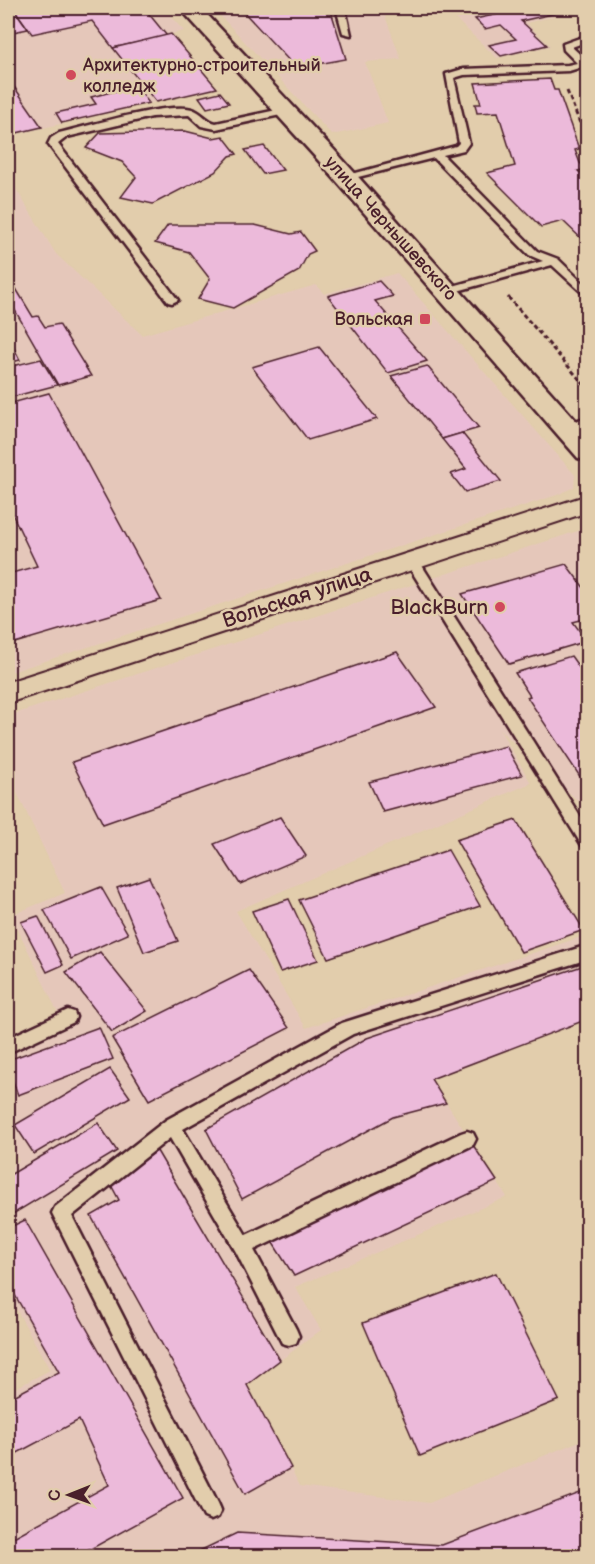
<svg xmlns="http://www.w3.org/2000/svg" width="595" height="1564" viewBox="0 0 595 1564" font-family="'Balsamiq Sans',sans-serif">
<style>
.built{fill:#e5c7ba}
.building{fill:#ecbada;stroke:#4a1f2b;stroke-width:1.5}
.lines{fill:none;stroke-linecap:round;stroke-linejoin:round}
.service-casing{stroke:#4a1f2b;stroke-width:5}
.minor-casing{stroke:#4a1f2b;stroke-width:4}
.primary-casing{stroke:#4a1f2b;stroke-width:5}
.path{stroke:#4a1f2b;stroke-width:3;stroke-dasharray:4.5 3;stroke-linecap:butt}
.service{fill:#e2cdac;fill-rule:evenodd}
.minor{fill:#e2cdac;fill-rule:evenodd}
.primary{fill:#e2cdac;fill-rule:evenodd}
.poi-dot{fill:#d1495b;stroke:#e2cdac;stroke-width:2}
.labels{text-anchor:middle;stroke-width:5;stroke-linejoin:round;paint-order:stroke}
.far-poi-label{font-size:18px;fill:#4a1f2b;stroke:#e2cdac;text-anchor:start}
.far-street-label{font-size:18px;fill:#4a1f2b;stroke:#e2cdac}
.street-label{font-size:21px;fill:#4a1f2b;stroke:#e2cdac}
.poi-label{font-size:21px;fill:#4a1f2b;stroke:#e2cdac;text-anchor:end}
</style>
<rect width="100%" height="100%" fill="#e2cdac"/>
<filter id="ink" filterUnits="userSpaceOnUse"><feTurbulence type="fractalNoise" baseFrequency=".0167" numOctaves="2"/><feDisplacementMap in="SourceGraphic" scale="12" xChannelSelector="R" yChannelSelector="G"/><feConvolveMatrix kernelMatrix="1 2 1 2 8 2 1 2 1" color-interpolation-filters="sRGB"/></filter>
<g filter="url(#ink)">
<!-- built -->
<g class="built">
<polygon points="8,8 163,8 184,31 113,48 156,102 8,136"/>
<polygon points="213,8 382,8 401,59 365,62 388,123 332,135"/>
<polygon points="444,8 588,8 526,23 550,46 497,58"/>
<polygon points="8,176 56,254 142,335 316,285 324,294 397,273 575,475 574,487 557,495 8,673"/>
<polygon points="587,528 587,809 500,730 531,783 236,911 306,1028 587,935 587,1019 431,1079 507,1197 295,1287 321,1330 247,1385 300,1486 429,1503 587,1438 587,1556 8,1556 8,1392 50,1370 8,1294 8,1168 19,1161 8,1143 8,1043 59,1015 11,915 65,893 8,774 8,716"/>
</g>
<!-- building -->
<g class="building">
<polygon points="21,8 144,8 167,36 113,48 92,21 32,34 14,9"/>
<polygon points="240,8 330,8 346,59 296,68"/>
<polygon points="527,8 579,8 521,21 547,45 501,56 489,45 516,39 501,25 485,29 475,19"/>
<polygon points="14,9 28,29 8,33 8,10"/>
<polygon points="171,34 217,88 156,102 113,48"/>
<polygon points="8,78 42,127 8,135"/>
<polygon points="550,79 554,90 558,90 579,149 575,150 580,163 587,169 578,171 588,180 588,245 563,221 541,227 487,173 515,166 498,112 477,113 475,104 481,104 475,83"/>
<polygon points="136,86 149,103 62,123 56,113 96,104 91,97"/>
<polygon points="220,92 229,103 207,108 199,97"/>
<polygon points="185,131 213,138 223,136 237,154 230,156 215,172 153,204 121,197 136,177 122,162 86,148 100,133"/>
<polygon points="264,146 283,170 263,174 245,150"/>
<polygon points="168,225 255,225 291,234 301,232 315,251 308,254 299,271 233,308 198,299 210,279 189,252 155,243"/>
<polygon points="379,281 393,296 375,301 427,361 388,373 328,296"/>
<polygon points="12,282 33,317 38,316 45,327 59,324 91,376 58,385 8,298 8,283"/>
<polygon points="8,336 20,360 8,363"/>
<polygon points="319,347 377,419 308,440 252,367"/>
<polygon points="41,359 57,385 8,398 8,367"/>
<polygon points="427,366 479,428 442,439 391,376"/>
<polygon points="49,393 161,600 8,645 8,574 37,566 8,505 8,404"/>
<polygon points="462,433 501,481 465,492 451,474 466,469 442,439"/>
<polygon points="566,564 588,593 588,618 573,622 587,641 509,664 462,594"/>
<polygon points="397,652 436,707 103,824 72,762"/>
<polygon points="571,656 588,680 588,779 583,781 527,697 530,696 515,673"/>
<polygon points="506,746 522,775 383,812 369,782"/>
<polygon points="280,817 306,856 240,884 214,844"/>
<polygon points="516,820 584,930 521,952 456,840"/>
<polygon points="448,850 480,906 328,958 299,900"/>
<polygon points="149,877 178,941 144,952 117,888"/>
<polygon points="101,887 128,934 71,959 44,910"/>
<polygon points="289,899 318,960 280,972 252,911"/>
<polygon points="38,916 63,965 47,972 21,922"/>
<polygon points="100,952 147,1011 112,1032 66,972"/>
<polygon points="588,964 588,1019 431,1079 446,1103 393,1117 242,1199 206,1129 367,1038"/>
<polygon points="249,970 289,1028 149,1100 112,1038"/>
<polygon points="99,1027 113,1059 18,1095 8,1068 8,1060"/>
<polygon points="110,1069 130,1097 34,1154 15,1125"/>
<polygon points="98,1123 117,1151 8,1217 8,1176"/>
<polygon points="473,1145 497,1181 294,1276 271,1240"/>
<polygon points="157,1151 280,1360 247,1385 291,1468 245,1494 91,1216 119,1200 110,1183"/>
<polygon points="25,1220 183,1498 78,1556 8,1556 8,1540 109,1485 79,1420 8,1458 8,1399 59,1372 8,1283 8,1228"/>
<polygon points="496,1273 559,1400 420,1456 363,1323"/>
<polygon points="588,1490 588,1556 189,1556 237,1533 442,1545"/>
</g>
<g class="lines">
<!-- service casing -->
<g class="service-casing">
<g id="service">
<polygon points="336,8 345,8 351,35 343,33"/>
<polygon points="588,35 588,41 572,47 588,62 588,71 582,67 569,71 464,75 454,78 469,143 464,150 443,155 537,251 558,259 588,288 588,298 552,265 450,293 442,293 442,289 543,261 529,255 434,158 346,180 341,177 456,146 459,143 446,74 463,69 568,65 577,63 564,50 563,44"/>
<path d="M286 108 290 109V113L216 129 201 126 189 115 152 117 67 137 58 144 178 300 172 303 168 302 48 144 51 138 59 133C88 126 167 102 192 109 202 112 206 121 216 123Z"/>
<polygon points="588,417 588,425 567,432 561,428 563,425"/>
<polygon points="411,554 416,556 588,829 588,849 583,847 404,559"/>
<polygon points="588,945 588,959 353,1034 183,1129 246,1235 461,1133 467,1131 473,1133 476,1139 473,1145 254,1250 296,1329 299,1336 296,1343 289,1345 282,1343 236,1252 170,1138 72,1216 218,1503 221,1510 218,1517 211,1520 204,1517 52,1213 55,1207 166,1120 342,1023"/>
<polygon points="68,1010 74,1012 76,1017 74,1022 8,1053 8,1038"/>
</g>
</g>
<!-- minor casing -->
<g class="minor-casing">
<polygon id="minor" points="588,495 588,512 8,703 8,682"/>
</g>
<!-- primary casing -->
<g class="primary-casing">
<polygon id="primary" points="180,8 201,8 335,151 588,434 588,461 578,458 319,161"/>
</g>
<!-- path -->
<g class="path">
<polyline points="567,91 588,143"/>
<polyline points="508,297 588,389"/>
</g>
<!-- service -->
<use href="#service" class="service"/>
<!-- minor -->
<use href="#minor" class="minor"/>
<!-- primary -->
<use href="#primary" class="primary"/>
</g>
</g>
<!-- markers -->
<g class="poi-dot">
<circle cx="71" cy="75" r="6"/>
<rect x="419" y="313" width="12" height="12" rx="3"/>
<circle cx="500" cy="607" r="6"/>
</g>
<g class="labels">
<!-- far-poi labels -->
<g class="far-poi-label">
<text x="83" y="71">Архитектурно-строительный<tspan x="83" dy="21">колледж</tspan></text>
<text x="413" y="325" text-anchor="end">Вольская</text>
</g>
<!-- far-street labels -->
<g class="far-street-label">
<text transform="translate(391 228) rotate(48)" y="6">улица Чернышевского</text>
</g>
<!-- street labels -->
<g class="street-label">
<text transform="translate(297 597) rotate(-18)" y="7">Вольская улица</text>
</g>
<!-- poi labels -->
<g class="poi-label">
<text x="488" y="614">BlackBurn</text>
</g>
</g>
<!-- margin -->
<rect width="595" height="1564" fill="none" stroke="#e2cdac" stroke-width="30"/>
<rect x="15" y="15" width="565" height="1534" fill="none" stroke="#4a1f2b" stroke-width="2" filter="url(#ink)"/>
<!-- north arrow -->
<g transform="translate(69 1495) rotate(269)" stroke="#e2cdac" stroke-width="4.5" paint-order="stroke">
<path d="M0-4.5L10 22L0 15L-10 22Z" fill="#4a1f2b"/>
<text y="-9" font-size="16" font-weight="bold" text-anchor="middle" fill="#4a1f2b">С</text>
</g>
</svg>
